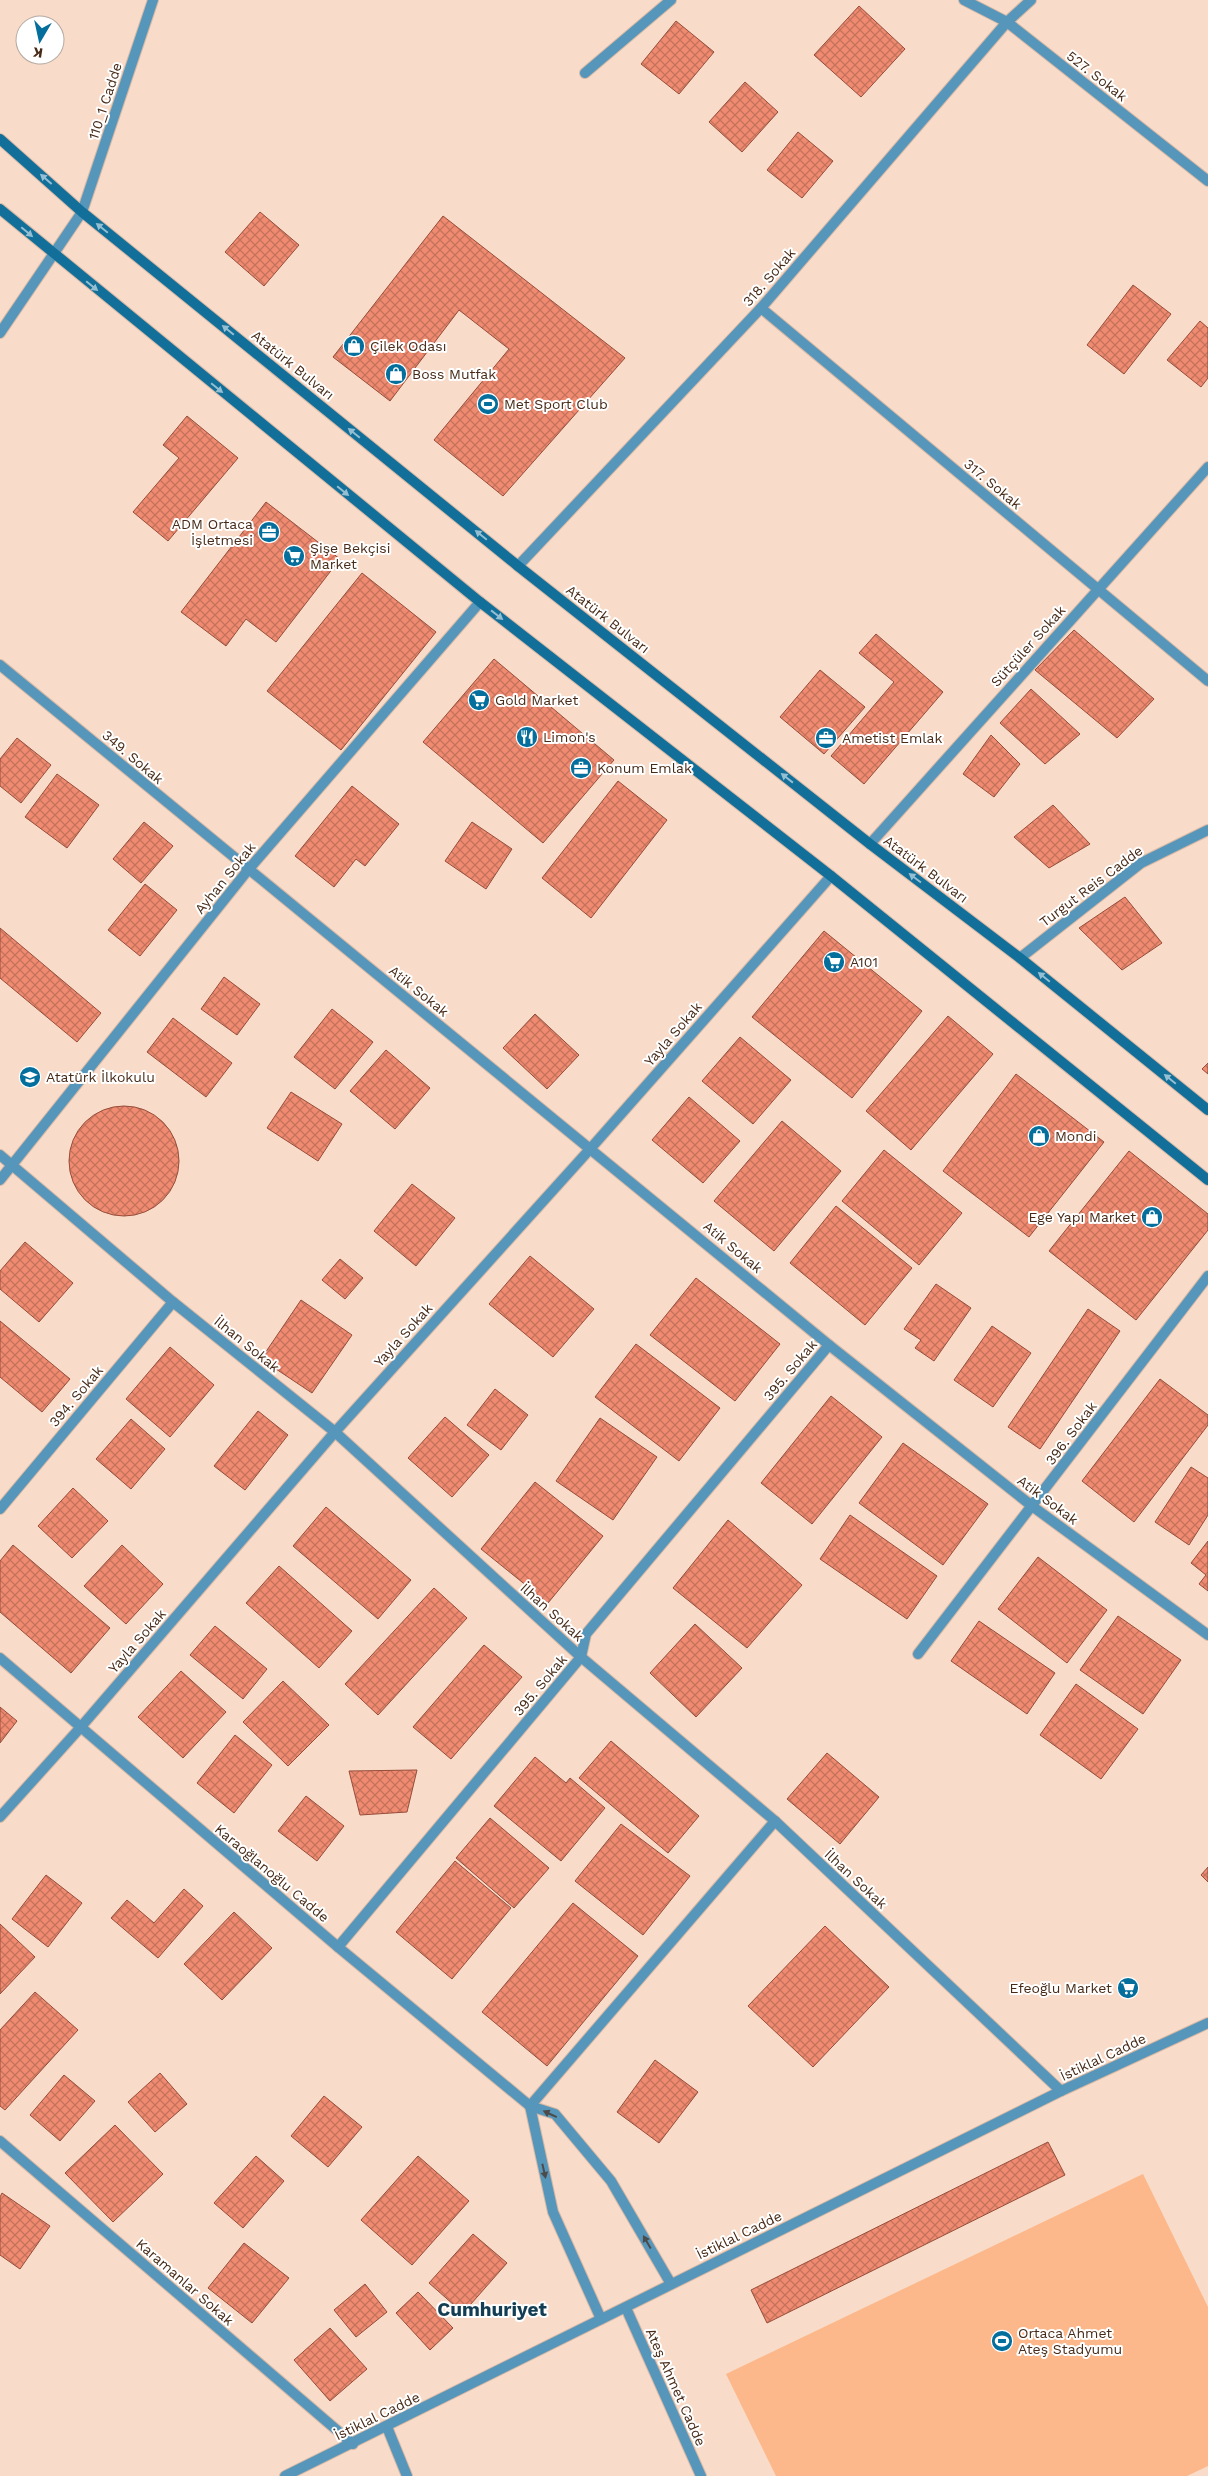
<svg xmlns="http://www.w3.org/2000/svg" width="1208" height="2476" viewBox="0 0 1208 2476" font-family="'Work Sans',sans-serif">
<style>
.pitch{fill:#fcb88a}
.building{fill:url(#building-cross-hatch);stroke:#964d3a}
.lines{fill:none;stroke-linecap:round;stroke-linejoin:round}
.minor-casing{stroke:#d5b8a5;stroke-width:12}
.tertiary-casing{stroke:#d5b8a5;stroke-width:12}
.secondary-casing{stroke:#d5b8a5;stroke-width:12}
.minor{stroke:#5796bb;stroke-width:10}
.tertiary{stroke:#5796bb;stroke-width:10}
.secondary{stroke:#126f99;stroke-width:10}
.oneway{fill:#94bed1}
.oneway2{fill:#4c4b49}
.labels{text-anchor:middle;stroke-width:4;stroke-linejoin:round;paint-order:stroke}
.street-label{font-size:14px;fill:#472b18;stroke:#fff}
.poi-label{font-size:14px;fill:#472b18;stroke:#fff;text-anchor:start}
.district-label{font-size:19px;font-weight:bold;fill:#123d53;stroke:#fff}
</style>
<defs>
<pattern id="building-cross-hatch" width="8" height="8" patternUnits="userSpaceOnUse" patternTransform="scale(1.25)"><rect width="8" height="8" fill="#f08b71"/><path d="M0 0l8 8M0 8l8-8" fill="none" stroke="#c4725c"/></pattern>
</defs>
<rect width="100%" height="100%" fill="#f8dbc8"/>
<!-- pitch -->
<polygon class="pitch" points="1143,2174 1208,2307 1208,2466 1187,2476 776,2476 726,2374"/>
<!-- building -->
<g class="building">
<polygon points="859,6 905,49 861,97 814,55"/>
<polygon points="676,21 714,52 679,94 641,64"/>
<polygon points="745,82 778,112 742,152 709,122"/>
<polygon points="798,132 833,161 802,198 767,170"/>
<polygon points="260,212 299,245 264,286 225,252"/>
<polygon points="443,216 625,358 503,496 434,440 509,349 459,310 390,401 333,357"/>
<polygon points="1133,285 1171,314 1124,374 1087,345"/>
<polygon points="1200,321 1208,328 1208,378 1201,387 1167,360"/>
<polygon points="187,416 238,458 168,541 133,512 179,458 163,445"/>
<polygon points="266,502 340,559 276,642 246,619 226,646 181,612"/>
<polygon points="362,573 436,632 341,750 267,691"/>
<polygon points="1074,630 1154,699 1117,738 1035,670"/>
<polygon points="876,634 943,692 864,784 831,756 894,682 859,653"/>
<polygon points="494,659 614,760 543,843 423,742"/>
<polygon points="820,670 865,707 824,754 780,717"/>
<polygon points="1031,689 1080,734 1045,764 1000,723"/>
<polygon points="991,735 1020,764 994,797 963,774"/>
<polygon points="17,738 51,765 21,803 0,786 0,759"/>
<polygon points="57,774 99,805 67,848 25,817"/>
<polygon points="618,781 667,820 591,918 542,878"/>
<polygon points="352,786 399,824 365,866 356,859 334,887 295,856"/>
<polygon points="1053,805 1090,844 1049,868 1014,837"/>
<polygon points="144,822 173,846 141,883 113,859"/>
<polygon points="472,822 512,849 486,889 445,861"/>
<polygon points="145,884 177,910 140,956 108,930"/>
<polygon points="1125,897 1162,943 1122,970 1079,928"/>
<polygon points="0,928 101,1013 77,1042 0,978"/>
<polygon points="824,931 922,1011 852,1098 752,1017"/>
<polygon points="224,977 260,1004 237,1035 201,1009"/>
<polygon points="332,1009 373,1042 335,1089 294,1057"/>
<polygon points="535,1014 579,1055 547,1089 503,1048"/>
<polygon points="948,1016 993,1054 911,1150 866,1111"/>
<polygon points="173,1018 232,1063 206,1097 147,1052"/>
<polygon points="740,1037 791,1080 753,1124 702,1081"/>
<polygon points="386,1050 430,1088 395,1129 350,1091"/>
<polygon points="1208,1063 1208,1074 1202,1069"/>
<polygon points="1016,1074 1104,1142 1029,1237 943,1171"/>
<polygon points="291,1092 342,1124 318,1161 267,1128"/>
<polygon points="689,1097 740,1141 703,1183 652,1140"/>
<circle cx="124" cy="1161" r="55"/>
<polygon points="782,1121 841,1171 774,1251 714,1201"/>
<polygon points="884,1150 962,1213 919,1265 842,1201"/>
<polygon points="1129,1151 1208,1214 1208,1230 1136,1320 1049,1251"/>
<polygon points="412,1184 455,1218 416,1266 374,1231"/>
<polygon points="836,1206 912,1268 865,1325 790,1263"/>
<polygon points="25,1242 73,1283 39,1322 0,1289 0,1271"/>
<polygon points="530,1256 594,1309 553,1357 489,1304"/>
<polygon points="340,1259 363,1278 345,1299 322,1280"/>
<polygon points="696,1278 780,1344 735,1401 650,1335"/>
<polygon points="936,1284 971,1308 934,1361 915,1348 921,1340 904,1329"/>
<polygon points="301,1300 352,1335 312,1393 261,1359"/>
<polygon points="1088,1309 1120,1331 1040,1449 1008,1427"/>
<polygon points="0,1321 70,1379 42,1412 0,1377"/>
<polygon points="992,1326 1031,1353 993,1407 954,1380"/>
<polygon points="636,1344 720,1408 679,1461 595,1397"/>
<polygon points="170,1347 214,1385 170,1437 126,1399"/>
<polygon points="1160,1379 1208,1415 1208,1425 1134,1522 1082,1481"/>
<polygon points="495,1389 528,1415 501,1450 467,1425"/>
<polygon points="831,1396 882,1437 812,1524 761,1483"/>
<polygon points="258,1411 288,1435 245,1490 214,1466"/>
<polygon points="445,1417 489,1455 452,1497 408,1458"/>
<polygon points="600,1418 657,1457 613,1520 556,1481"/>
<polygon points="131,1419 165,1449 131,1489 96,1459"/>
<polygon points="903,1443 988,1504 943,1565 859,1503"/>
<polygon points="1191,1467 1208,1478 1208,1515 1189,1545 1155,1522"/>
<polygon points="535,1482 603,1536 548,1603 481,1549"/>
<polygon points="73,1488 108,1521 72,1558 38,1526"/>
<polygon points="326,1507 411,1580 378,1619 293,1546"/>
<polygon points="850,1515 937,1576 907,1619 820,1559"/>
<polygon points="728,1520 802,1585 747,1648 673,1588"/>
<polygon points="1208,1541 1208,1591 1199,1584 1206,1575 1191,1563"/>
<polygon points="13,1545 110,1628 71,1673 0,1612 0,1561"/>
<polygon points="122,1545 163,1584 126,1624 84,1586"/>
<polygon points="1038,1557 1107,1610 1067,1663 998,1609"/>
<polygon points="279,1566 352,1631 319,1668 246,1603"/>
<polygon points="434,1588 467,1618 378,1715 345,1684"/>
<polygon points="1118,1616 1181,1660 1143,1714 1080,1670"/>
<polygon points="979,1621 1055,1673 1027,1714 951,1661"/>
<polygon points="695,1624 742,1668 696,1717 650,1673"/>
<polygon points="215,1626 267,1669 243,1699 190,1655"/>
<polygon points="484,1645 522,1677 451,1759 413,1727"/>
<polygon points="181,1671 226,1712 183,1758 138,1717"/>
<polygon points="283,1681 329,1725 288,1766 243,1722"/>
<polygon points="1076,1684 1138,1729 1101,1779 1040,1735"/>
<polygon points="0,1707 17,1721 0,1743"/>
<polygon points="235,1735 272,1765 234,1813 197,1783"/>
<polygon points="611,1741 699,1816 668,1853 579,1778"/>
<polygon points="827,1753 879,1797 840,1844 787,1799"/>
<polygon points="535,1757 566,1783 570,1778 605,1808 561,1861 494,1806"/>
<polygon points="417,1770 407,1812 360,1815 349,1771"/>
<polygon points="306,1796 344,1826 317,1861 278,1831"/>
<polygon points="490,1818 549,1868 514,1908 456,1858"/>
<polygon points="621,1824 690,1876 643,1935 575,1881"/>
<polygon points="455,1861 511,1908 452,1979 396,1932"/>
<polygon points="1208,1867 1208,1882 1201,1875"/>
<polygon points="46,1875 82,1903 48,1947 12,1919"/>
<polygon points="184,1889 203,1906 158,1958 111,1918 127,1900 154,1923"/>
<polygon points="573,1903 638,1956 547,2066 482,2012"/>
<polygon points="234,1912 272,1948 222,2000 184,1964"/>
<polygon points="0,1924 35,1957 0,1994"/>
<polygon points="825,1926 889,1987 813,2067 748,2006"/>
<polygon points="35,1992 78,2030 5,2110 0,2106 0,2030"/>
<polygon points="655,2060 698,2092 659,2143 617,2112"/>
<polygon points="160,2073 187,2104 155,2132 128,2102"/>
<polygon points="64,2075 95,2101 60,2141 30,2115"/>
<polygon points="324,2096 362,2127 328,2167 291,2136"/>
<polygon points="115,2125 163,2174 113,2222 65,2173"/>
<polygon points="1048,2142 1065,2175 767,2323 751,2290"/>
<polygon points="256,2156 284,2181 243,2228 214,2203"/>
<polygon points="418,2156 469,2201 412,2265 361,2220"/>
<polygon points="2,2193 50,2226 20,2269 0,2255 0,2197"/>
<polygon points="473,2234 507,2263 463,2313 429,2283"/>
<polygon points="244,2243 289,2278 252,2323 208,2288"/>
<polygon points="365,2284 387,2312 356,2337 334,2310"/>
<polygon points="418,2292 453,2328 430,2350 396,2313"/>
<polygon points="330,2328 367,2369 330,2401 294,2360"/>
</g>
<g class="lines">
<!-- minor casing -->
<g class="minor-casing">
<g id="minor">
<polyline points="964,0 1007,22 1208,181"/>
<polyline points="585,73 671,0"/>
<polyline points="761,308 1208,681"/>
<polyline points="0,333 82,212 153,0"/>
<polyline points="518,566 761,308 1007,22 1031,0"/>
<polyline points="0,665 829,1345 1032,1506 1208,1635"/>
<polyline points="870,844 1208,467"/>
<polyline points="1020,958 1141,863 1208,830"/>
<polyline points="0,1155 173,1302 335,1432 581,1657 775,1821 1061,2091"/>
<polyline points="0,1180 248,870 480,602"/>
<polyline points="0,1509 173,1302"/>
<polyline points="918,1654 1208,1276"/>
<polyline points="0,1658 338,1947 530,2106 555,2114 611,2181 671,2284"/>
<polyline points="0,1817 80,1728 335,1432 591,1148 831,876"/>
<polyline points="338,1947 581,1657 586,1634 829,1345"/>
<polyline points="530,2106 775,1821"/>
<polyline points="530,2106 553,2212 601,2319"/>
<polyline points="0,2141 353,2444"/>
<polyline points="626,2308 701,2476"/>
<polyline points="387,2427 407,2476"/>
</g>
</g>
<!-- tertiary casing -->
<g class="tertiary-casing">
<polyline id="tertiary" points="285,2476 1061,2091 1208,2023"/>
</g>
<!-- secondary casing -->
<g class="secondary-casing">
<g id="secondary">
<polyline points="0,139 82,212 518,566 870,844 1020,958 1208,1110"/>
<polyline points="0,209 480,602 831,876 1208,1180"/>
</g>
</g>
<!-- minor -->
<use href="#minor" class="minor"/>
<!-- tertiary -->
<use href="#tertiary" class="tertiary"/>
<!-- secondary -->
<use href="#secondary" class="secondary"/>
</g>
<!-- one-way arrows -->
<defs><path id="oneway-solid" d="M-6-.8H1V-3.2L6.5 0L1 3.2V.8H-6Z" transform="scale(1.25)"/></defs>
<g class="oneway">
<use href="#oneway-solid" transform="translate(46 179) rotate(-139)"/>
<use href="#oneway-solid" transform="translate(102 228) rotate(-141)"/>
<use href="#oneway-solid" transform="translate(27 232) rotate(40)"/>
<use href="#oneway-solid" transform="translate(92 286) rotate(39)"/>
<use href="#oneway-solid" transform="translate(228 330) rotate(-141)"/>
<use href="#oneway-solid" transform="translate(217 388) rotate(39)"/>
<use href="#oneway-solid" transform="translate(354 433) rotate(-141)"/>
<use href="#oneway-solid" transform="translate(343 491) rotate(39)"/>
<use href="#oneway-solid" transform="translate(481 535) rotate(-141)"/>
<use href="#oneway-solid" transform="translate(497 615) rotate(38)"/>
<use href="#oneway-solid" transform="translate(787 778) rotate(-142)"/>
<use href="#oneway-solid" transform="translate(915 878) rotate(-143)"/>
<use href="#oneway-solid" transform="translate(1044 977) rotate(-141)"/>
<use href="#oneway-solid" transform="translate(1170 1079) rotate(-141)"/>
</g>
<g class="oneway2">
<use href="#oneway-solid" transform="translate(550 2114) rotate(-155)"/>
<use href="#oneway-solid" transform="translate(544 2171) rotate(77)"/>
<use href="#oneway-solid" transform="translate(647 2242) rotate(-120)"/>
</g>
<!-- icons -->
<defs>
<g id="shop-disc" transform="scale(1.125)"><circle r="9.5" fill="#046f9c" stroke="#fff"/><path d="M-5-2.5h2.3a2.7 3.5 0 0 1 5.4 0H5L5.5 6h-11ZM-1.5-2.5h3a1.5 2.3 0 0 0-3 0Z" fill="#fff"/></g>
<g id="stadium-disc" transform="scale(1.125)"><circle r="9.5" fill="#046f9c" stroke="#fff"/><path d="M0-5a6.5 5 0 1 0 0 10a6.5 5 0 1 0 0-10ZM-3.5-1.8h7v3.6h-7Z" fill="#fff"/></g>
<g id="office-disc" transform="scale(1.125)"><circle r="9.5" fill="#046f9c" stroke="#fff"/><path d="M-6-3h4V-5.5h4V-3h4V5H-6ZM-1-4.5V-3h2v-1.5ZM-6 0V1H6V0Z" fill="#fff"/></g>
<g id="supermarket-disc" transform="scale(1.125)"><circle r="9.5" fill="#046f9c" stroke="#fff"/><path d="M-6-5.5h2.5l.6 2H6L4.5 2H-2.5L-4.4-4H-6ZM-1.5 3.2a1.3 1.3 0 1 0 .1 0ZM3 3.2a1.3 1.3 0 1 0 .1 0Z" fill="#fff"/></g>
<g id="restaurant-disc" transform="scale(1.125)"><circle r="9.5" fill="#046f9c" stroke="#fff"/><path d="M-5-6h1v4h1v-4h1v4h1v-4h1v5L-1.5 .5V6h-2V.5L-5-1ZM5-6V6H3V1.5H1.5Q1.5-4 5-6Z" fill="#fff"/></g>
<g id="school-disc" transform="scale(1.125)"><circle r="9.5" fill="#046f9c" stroke="#fff"/><path d="M0-5L7-2L0 1L-7-2ZM-4 1L0 2.5L4 1V4Q0 6-4 4Z" fill="#fff"/></g>
</defs>
<g fill-rule="evenodd">
<use href="#shop-disc" x="354" y="346"/>
<use href="#shop-disc" x="396" y="374"/>
<use href="#stadium-disc" x="488" y="404"/>
<use href="#office-disc" x="269" y="532"/>
<use href="#supermarket-disc" x="294" y="556"/>
<use href="#supermarket-disc" x="479" y="700"/>
<use href="#restaurant-disc" x="527" y="737"/>
<use href="#office-disc" x="826" y="738"/>
<use href="#office-disc" x="581" y="768"/>
<use href="#supermarket-disc" x="834" y="962"/>
<use href="#school-disc" x="30" y="1077"/>
<use href="#shop-disc" x="1039" y="1136"/>
<use href="#shop-disc" x="1152" y="1217"/>
<use href="#supermarket-disc" x="1128" y="1988"/>
<use href="#stadium-disc" x="1002" y="2341"/>
</g>
<g class="labels">
<!-- street labels -->
<g class="street-label">
<text transform="translate(1097 76) rotate(38)" y="5">527. Sokak</text>
<text transform="translate(105 101) rotate(-72)" y="5">110_1 Cadde</text>
<text transform="translate(769 277) rotate(-49)" y="5">318. Sokak</text>
<text transform="translate(293 365) rotate(39)" y="5">Atatürk Bulvarı</text>
<text transform="translate(993 484) rotate(40)" y="5">317. Sokak</text>
<text transform="translate(608 619) rotate(38)" y="5">Atatürk Bulvarı</text>
<text transform="translate(1028 646) rotate(-48)" y="5">Sütçüler Sokak</text>
<text transform="translate(133 757) rotate(40)" y="5">349. Sokak</text>
<text transform="translate(926 869) rotate(37)" y="5">Atatürk Bulvarı</text>
<text transform="translate(225 878) rotate(-51)" y="5">Ayhan Sokak</text>
<text transform="translate(1091 886) rotate(-37)" y="5">Turgut Reis Cadde</text>
<text transform="translate(419 991) rotate(39)" y="5">Atik Sokak</text>
<text transform="translate(673 1034) rotate(-49)" y="5">Yayla Sokak</text>
<text transform="translate(733 1247) rotate(40)" y="5">Atik Sokak</text>
<text transform="translate(403 1335) rotate(-48)" y="5">Yayla Sokak</text>
<text transform="translate(247 1344) rotate(39)" y="5">İlhan Sokak</text>
<text transform="translate(790 1370) rotate(-50)" y="5">395. Sokak</text>
<text transform="translate(76 1396) rotate(-50)" y="5">394. Sokak</text>
<text transform="translate(1071 1433) rotate(-53)" y="5">396. Sokak</text>
<text transform="translate(1048 1500) rotate(37)" y="5">Atik Sokak</text>
<text transform="translate(552 1612) rotate(42)" y="5">İlhan Sokak</text>
<text transform="translate(137 1641) rotate(-49)" y="5">Yayla Sokak</text>
<text transform="translate(540 1685) rotate(-50)" y="5">395. Sokak</text>
<text transform="translate(272 1873) rotate(40)" y="5">Karaoğlanoğlu Cadde</text>
<text transform="translate(856 1879) rotate(43)" y="5">İlhan Sokak</text>
<text transform="translate(1103 2057) rotate(-25)" y="5">İstiklal Cadde</text>
<text transform="translate(739 2235) rotate(-26)" y="5">İstiklal Cadde</text>
<text transform="translate(185 2282) rotate(41)" y="5">Karamanlar Sokak</text>
<text transform="translate(676 2387) rotate(66)" y="5">Ateş Ahmet Cadde</text>
<text transform="translate(377 2416) rotate(-26)" y="5">İstiklal Cadde</text>
</g>
<!-- poi labels -->
<g class="poi-label">
<text x="370" y="351">Çilek Odası</text>
<text x="412" y="379">Boss Mutfak</text>
<text x="504" y="409">Met Sport Club</text>
<text x="253" y="529" text-anchor="end">ADM Ortaca<tspan x="253" dy="16">İşletmesi</tspan></text>
<text x="310" y="553">Şişe Bekçisi<tspan x="310" dy="16">Market</tspan></text>
<text x="495" y="705">Gold Market</text>
<text x="543" y="742">Limon's</text>
<text x="842" y="743">Ametist Emlak</text>
<text x="597" y="773">Konum Emlak</text>
<text x="850" y="967">A101</text>
<text x="46" y="1082">Atatürk İlkokulu</text>
<text x="1055" y="1141">Mondi</text>
<text x="1136" y="1222" text-anchor="end">Ege Yapı Market</text>
<text x="1112" y="1993" text-anchor="end">Efeoğlu Market</text>
<text x="1018" y="2338">Ortaca Ahmet<tspan x="1018" dy="16">Ateş Stadyumu</tspan></text>
</g>
<!-- district labels -->
<g class="district-label">
<text x="492" y="2316">Cumhuriyet</text>
</g>
</g>
<!-- north arrow -->
<g transform="translate(40 40) rotate(189)"><circle r="24" fill="#ffffff" stroke="#b5aaa3"/>
<path d="M0-4L9 19L0 12L-9 19Z" fill="#046f9c"/>
<text y="-8" font-size="14" font-weight="bold" text-anchor="middle" fill="#472b18">K</text>
</g>
</svg>
